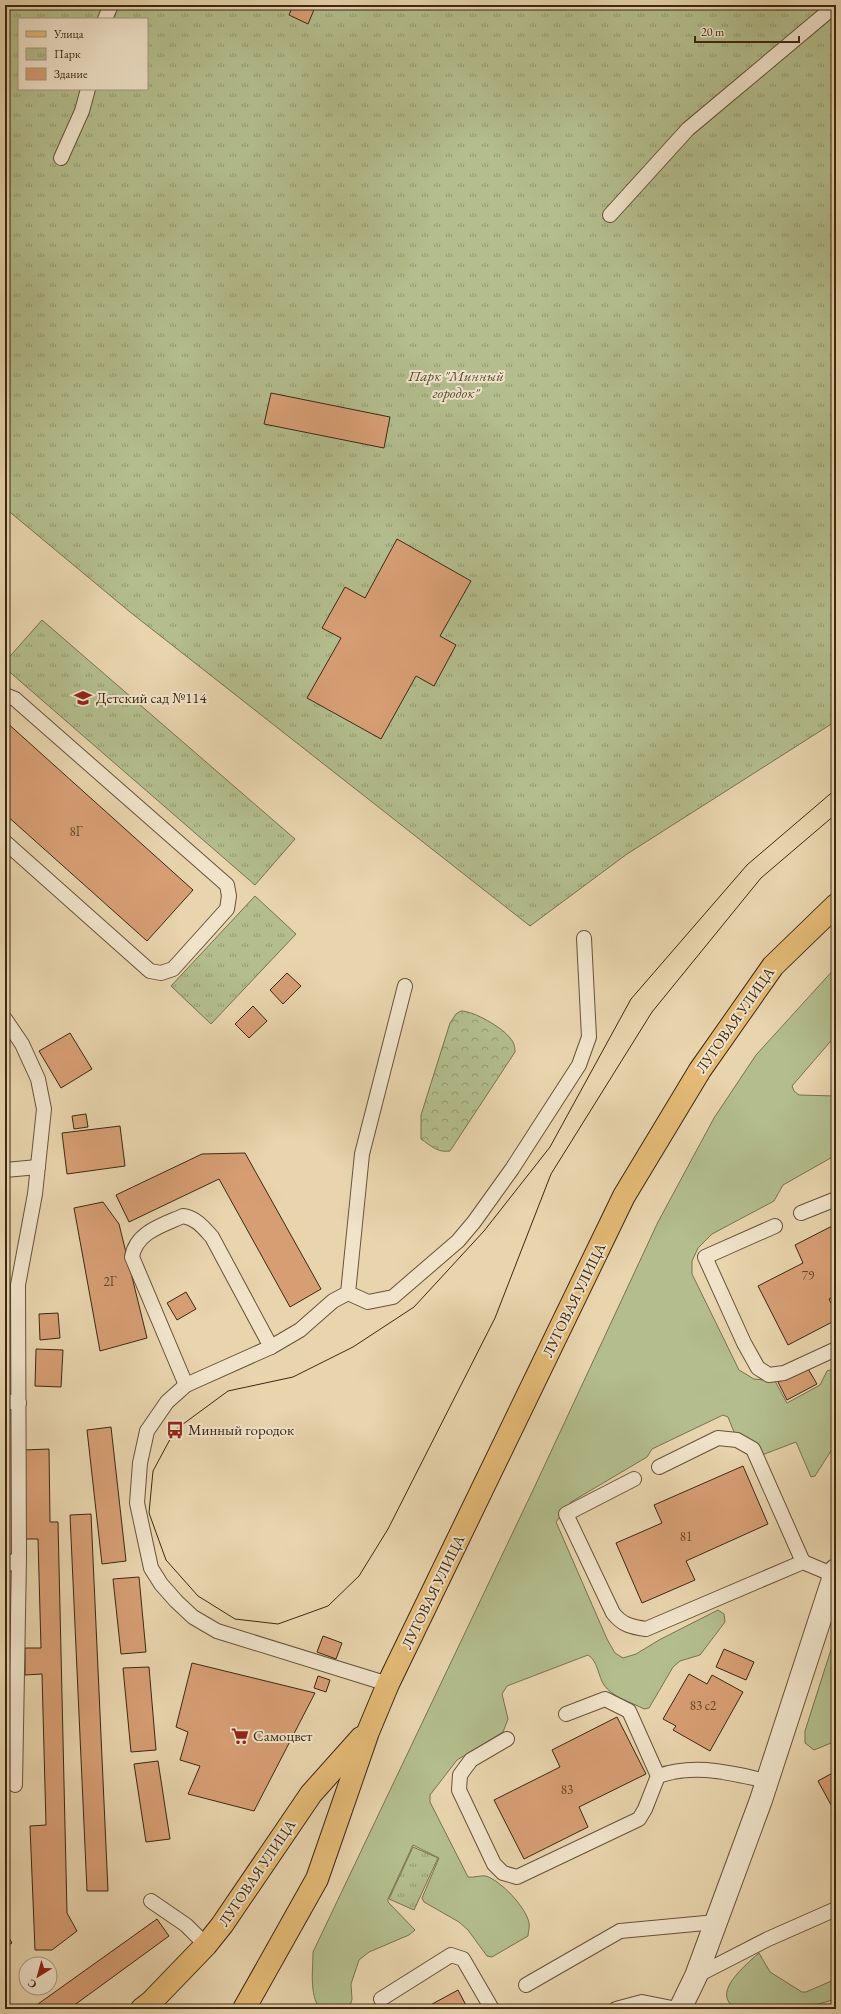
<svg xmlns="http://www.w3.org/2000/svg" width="841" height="2014" viewBox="0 0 841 2014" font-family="'EB Garamond',serif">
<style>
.green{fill:#b3bd8d;stroke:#787250}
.forest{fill:url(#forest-crowns);stroke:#787250}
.park{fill:url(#park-tufts);stroke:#787250;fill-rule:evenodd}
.building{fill:#d79e74;stroke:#3c2812}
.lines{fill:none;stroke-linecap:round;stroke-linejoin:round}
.service-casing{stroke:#675339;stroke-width:16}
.minor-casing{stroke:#675339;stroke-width:24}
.primary-casing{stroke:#3c2812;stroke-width:24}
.service{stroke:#f0e3ca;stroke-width:14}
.minor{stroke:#f0e3ca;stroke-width:22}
.primary{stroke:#e4ba76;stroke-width:22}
.tram{stroke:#3c2812;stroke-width:1}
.labels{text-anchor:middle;stroke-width:4;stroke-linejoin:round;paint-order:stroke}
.number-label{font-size:13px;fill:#63462a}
.park-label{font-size:15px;font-style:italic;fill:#5a4d31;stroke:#f0e3ca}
.poi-label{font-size:15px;fill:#3c2812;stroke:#f0e3ca;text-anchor:start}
.street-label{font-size:15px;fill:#3c2812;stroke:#f0e3ca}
</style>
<defs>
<pattern id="forest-crowns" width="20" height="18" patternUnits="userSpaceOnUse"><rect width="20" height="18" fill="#b3bd8d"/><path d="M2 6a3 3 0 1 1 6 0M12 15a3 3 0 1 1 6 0" fill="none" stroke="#939a72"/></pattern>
<pattern id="park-tufts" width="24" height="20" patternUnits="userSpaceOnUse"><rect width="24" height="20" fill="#b3bd8d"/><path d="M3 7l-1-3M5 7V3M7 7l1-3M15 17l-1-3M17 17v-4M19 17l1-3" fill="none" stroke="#939a72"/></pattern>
</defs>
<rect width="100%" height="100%" fill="#e8d4ad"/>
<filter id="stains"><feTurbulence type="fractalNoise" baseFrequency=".005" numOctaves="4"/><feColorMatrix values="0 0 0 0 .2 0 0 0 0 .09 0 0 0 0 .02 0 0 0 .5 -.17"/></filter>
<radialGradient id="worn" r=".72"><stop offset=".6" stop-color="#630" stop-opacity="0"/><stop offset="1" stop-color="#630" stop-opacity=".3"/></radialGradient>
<!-- green -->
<g class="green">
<path d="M836 967V1035L792 1086 794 1091 799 1095 836 1096V1155L783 1185 774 1201 712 1234 698 1248 692 1261V1274L739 1370 754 1379 775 1381 787 1403 820 1385 827 1371 836 1368V1443L815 1476 811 1477 796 1442 762 1455 736 1437 728 1417 723 1415 652 1449 647 1457 571 1502 556 1522 607 1639 615 1653 623 1658 636 1654 659 1640 718 1610 724 1614 725 1622 700 1655 680 1661 673 1667 649 1708 644 1709C631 1702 612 1697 604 1685 598 1676 598 1661 588 1655L507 1686 502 1694 508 1719 503 1732 457 1760 430 1795V1802L468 1877C473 1878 481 1875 486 1876 501 1881 526 1907 529 1923 530 1927 528 1932 528 1936L492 1957 487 1956 468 1930 459 1922 424 1902 422 1898 439 1858 413 1845 388 1899V1902L415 1930 409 1935 369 1952 359 1960 351 1984 352 1999 351 2003 343 2009H320C309 1994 313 1970 313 1952L534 1488 658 1222 714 1118 756 1055Z"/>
<polygon points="836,1634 836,1741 814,1750 805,1743 805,1731"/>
<path d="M759 1953 770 1972 802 1992H806L836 1979V1999L801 2009H734C732 2006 728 2002 727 1998 723 1983 749 1962 759 1953Z"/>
</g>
<!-- forest -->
<path class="forest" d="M461 1011C474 1011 503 1028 510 1038 514 1042 515 1047 515 1052L450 1151C438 1153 431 1146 421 1139V1115L450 1023 456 1014Z"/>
<!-- park -->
<g class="park">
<path d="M5 5H836V721L627 854 530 926 130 612 5 508ZM19 19H147V89H19Z"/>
<polygon points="42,620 295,839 255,885 5,668 5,662"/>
<polygon points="255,896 296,934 211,1024 171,986"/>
<polygon points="413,1847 438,1858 414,1910 389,1899"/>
</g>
<!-- building -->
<g class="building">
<polygon points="293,5 316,5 308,24 289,15"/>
<polygon points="271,393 390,417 384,448 264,424"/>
<polygon points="397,539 471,581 440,636 456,645 434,686 416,676 381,739 307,698 341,638 322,628 345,587 365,598"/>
<polygon points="5,721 193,890 147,941 5,814"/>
<polygon points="287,973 301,986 283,1004 270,990"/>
<polygon points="253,1006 267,1021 249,1038 235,1024"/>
<polygon points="70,1033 92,1069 61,1088 39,1051"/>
<polygon points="86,1114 88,1127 74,1129 72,1116"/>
<polygon points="120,1126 125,1166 67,1174 62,1133"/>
<polygon points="245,1153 321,1289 290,1307 219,1179 129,1222 116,1195 202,1154"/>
<polygon points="103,1202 119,1224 147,1338 100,1351 74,1208"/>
<polygon points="836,1224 836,1295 829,1299 836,1313 836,1320 788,1345 758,1286 803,1263 795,1245"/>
<polygon points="186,1292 196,1309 177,1320 167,1303"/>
<polygon points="58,1313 60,1338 40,1340 39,1314"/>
<polygon points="36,1349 63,1350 61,1387 35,1386"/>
<polygon points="807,1367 817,1384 787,1400 778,1382"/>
<polygon points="111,1427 126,1561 102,1564 87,1430"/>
<polygon points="49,1449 50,1522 58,1522 67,1913 77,1931 52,1950 35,1950 30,1826 46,1825 42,1674 25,1675 25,1648 41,1648 38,1539 25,1539 24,1450"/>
<polygon points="743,1466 768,1524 686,1561 695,1580 642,1603 616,1543 662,1523 654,1505"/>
<polygon points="91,1514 108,1891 87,1891 70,1515"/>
<polygon points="139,1577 146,1652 121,1654 113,1579"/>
<polygon points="323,1636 342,1643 336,1659 317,1652"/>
<polygon points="724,1649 754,1662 746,1680 716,1667"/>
<polygon points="192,1663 315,1693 254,1811 188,1794 200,1766 180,1760 188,1732 176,1727"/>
<polygon points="149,1667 156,1750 131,1752 123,1668"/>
<polygon points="689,1674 707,1684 712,1675 743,1692 710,1751 673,1730 676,1726 663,1719"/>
<polygon points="318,1676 330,1680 326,1692 314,1688"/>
<polygon points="617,1717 646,1774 579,1807 588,1827 524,1859 494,1800 560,1767 552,1750"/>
<polygon points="158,1761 170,1839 146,1842 134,1764"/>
<polygon points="836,1771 836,1814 818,1781"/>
<polygon points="157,1919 169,1936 69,2009 31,2009"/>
<polygon points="5,1931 12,1943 5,1947"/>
<polygon points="458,1990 468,2009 423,2009"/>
</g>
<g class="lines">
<!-- service casing -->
<g class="service-casing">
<g id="service">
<polyline points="105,19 111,5"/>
<polyline points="61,158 82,111 88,89"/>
<polyline points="610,215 688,129 836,5"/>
<polyline points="5,695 15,699 227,885 229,896 227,909 173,969 161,973 150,971 5,842"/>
<polyline points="5,1019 22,1044 38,1079 44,1109 35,1194 18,1285 19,1558 15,1785"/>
<polyline points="5,1170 38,1167"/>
<polyline points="801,1213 836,1199"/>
<polyline points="775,1226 705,1257 744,1343 758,1368 769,1375 784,1373 836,1349"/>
<polyline points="348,1293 368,1302 393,1297 458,1241 474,1222 512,1169 579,1065 589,1037 584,938"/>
<path d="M186 1385 132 1257C136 1232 163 1225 183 1216 196 1218 203 1227 212 1237L271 1347"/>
<polyline points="5,1401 19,1403"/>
<polyline points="659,1467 718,1438 737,1440 753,1449 803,1562"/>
<path d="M634 1479 566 1514 613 1613C622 1625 632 1627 646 1629L803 1562 834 1575 836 1574"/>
<polyline points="5,1566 19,1558"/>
<polyline points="388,1684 217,1631 193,1617 176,1601 161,1584 151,1568 137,1503 140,1463 147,1431 167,1402 186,1385 271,1347 300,1330 333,1301 348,1293 362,1154 405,986"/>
<polyline points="507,1739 471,1760 460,1775 459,1790 494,1864 503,1873 517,1877 639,1819 645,1809 658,1776 629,1711 605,1699 566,1714"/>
<path d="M658 1776C696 1763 729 1773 767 1781"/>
<polyline points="151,1901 186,1925 206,1945"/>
<polyline points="696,1976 768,1939 836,1909"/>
<polyline points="526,1985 620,1931 716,1922"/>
<polyline points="381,1999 451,1955 463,1959 492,2009"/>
<polyline points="616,2009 642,2002 677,2009"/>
</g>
</g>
<!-- minor casing -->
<g class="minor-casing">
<polyline id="minor" points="680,2009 696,1976 761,1800 836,1570"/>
</g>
<!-- primary casing -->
<g class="primary-casing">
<g id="primary">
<polyline points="142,2009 151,2002 206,1945 222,1925 311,1794 361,1738"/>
<polyline points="244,2009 317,1879 368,1732 388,1684 624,1196 700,1070 773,966 836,905"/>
</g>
</g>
<!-- service -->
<use href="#service" class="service"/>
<!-- minor -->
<use href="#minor" class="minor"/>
<!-- primary -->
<use href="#primary" class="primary"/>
<!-- tram -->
<polyline class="tram" points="836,789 747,865 631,999 550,1147 484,1231 414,1307 353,1347 293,1377 228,1391 175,1430 153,1471 149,1513 166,1560 198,1596 235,1619 278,1624 328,1606 359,1576 388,1529 495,1318 551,1174 652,1012 761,878 836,814"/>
</g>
<!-- icons -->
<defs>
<g id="school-bare" transform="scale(1.38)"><path d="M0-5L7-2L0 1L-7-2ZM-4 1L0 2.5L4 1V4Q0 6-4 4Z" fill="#8f2418" stroke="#f0e3ca" stroke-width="2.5" paint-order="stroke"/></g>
<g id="bus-bare" transform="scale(1.38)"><path d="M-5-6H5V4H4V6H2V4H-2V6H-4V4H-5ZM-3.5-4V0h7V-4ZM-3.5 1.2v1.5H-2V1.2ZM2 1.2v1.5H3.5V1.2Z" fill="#8f2418" stroke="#f0e3ca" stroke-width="2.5" paint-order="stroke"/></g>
<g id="supermarket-bare" transform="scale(1.38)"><path d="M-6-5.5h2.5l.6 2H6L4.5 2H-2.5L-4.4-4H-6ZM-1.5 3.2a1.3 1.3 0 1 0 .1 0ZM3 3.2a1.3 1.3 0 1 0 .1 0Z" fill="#8f2418" stroke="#f0e3ca" stroke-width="2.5" paint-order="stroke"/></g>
</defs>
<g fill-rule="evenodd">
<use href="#school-bare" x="83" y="698"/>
<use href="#bus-bare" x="175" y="1430"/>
<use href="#supermarket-bare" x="240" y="1736"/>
</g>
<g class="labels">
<!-- number labels -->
<g class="number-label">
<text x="76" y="836">8Г</text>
<text x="808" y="1280">79</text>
<text x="110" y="1286">2Г</text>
<text x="686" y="1541">81</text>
<text x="703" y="1710">83 с2</text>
<text x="567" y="1794">83</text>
</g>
<!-- park labels -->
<g class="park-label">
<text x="456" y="381">Парк "Минный<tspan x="456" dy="17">городок"</tspan></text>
</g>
<!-- poi labels -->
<g class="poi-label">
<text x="96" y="703">Детский сад №114</text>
<text x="188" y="1435">Минный городок</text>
<text x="253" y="1741">Самоцвет</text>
</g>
<!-- street labels -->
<g class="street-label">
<text transform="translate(735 1020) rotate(-55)" y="5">ЛУГОВАЯ УЛИЦА</text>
<text transform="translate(574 1300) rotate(-64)" y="5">ЛУГОВАЯ УЛИЦА</text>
<text transform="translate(433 1592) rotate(-64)" y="5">ЛУГОВАЯ УЛИЦА</text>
<text transform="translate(257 1873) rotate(-56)" y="5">ЛУГОВАЯ УЛИЦА</text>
</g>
</g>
<!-- margin -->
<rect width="841" height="2014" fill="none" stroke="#e8d4ad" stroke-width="20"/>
<rect x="6" y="6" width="829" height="2002" fill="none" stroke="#3c2812" stroke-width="2"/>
<rect x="10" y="10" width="821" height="1994" fill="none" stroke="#3c2812"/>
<!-- legend -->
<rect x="18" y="18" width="130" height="72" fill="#f0e3ca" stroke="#a89880"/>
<rect x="26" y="31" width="20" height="6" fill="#e4ba76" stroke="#a89880"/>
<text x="54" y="38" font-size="12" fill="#3c2812">Улица</text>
<rect x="26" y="48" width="20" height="12" fill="url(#park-tufts)" stroke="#a89880"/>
<text x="54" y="58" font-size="12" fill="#3c2812">Парк</text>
<rect x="26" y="68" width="20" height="12" fill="#d79e74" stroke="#a89880"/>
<text x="54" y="78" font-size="12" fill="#3c2812">Здание</text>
<!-- north arrow -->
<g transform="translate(38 1976) rotate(217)"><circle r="19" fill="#f0e3ca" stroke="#a89880"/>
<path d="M0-3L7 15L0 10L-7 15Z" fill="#8f2418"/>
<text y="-6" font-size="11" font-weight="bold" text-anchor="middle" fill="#3c2812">С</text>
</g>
<!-- scale -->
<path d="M695 36v6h104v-6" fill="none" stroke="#3c2812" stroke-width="2"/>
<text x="701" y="36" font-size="12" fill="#3c2812" stroke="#f0e3ca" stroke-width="3" paint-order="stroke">20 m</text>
<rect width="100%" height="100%" filter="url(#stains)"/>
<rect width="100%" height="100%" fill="url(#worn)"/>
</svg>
